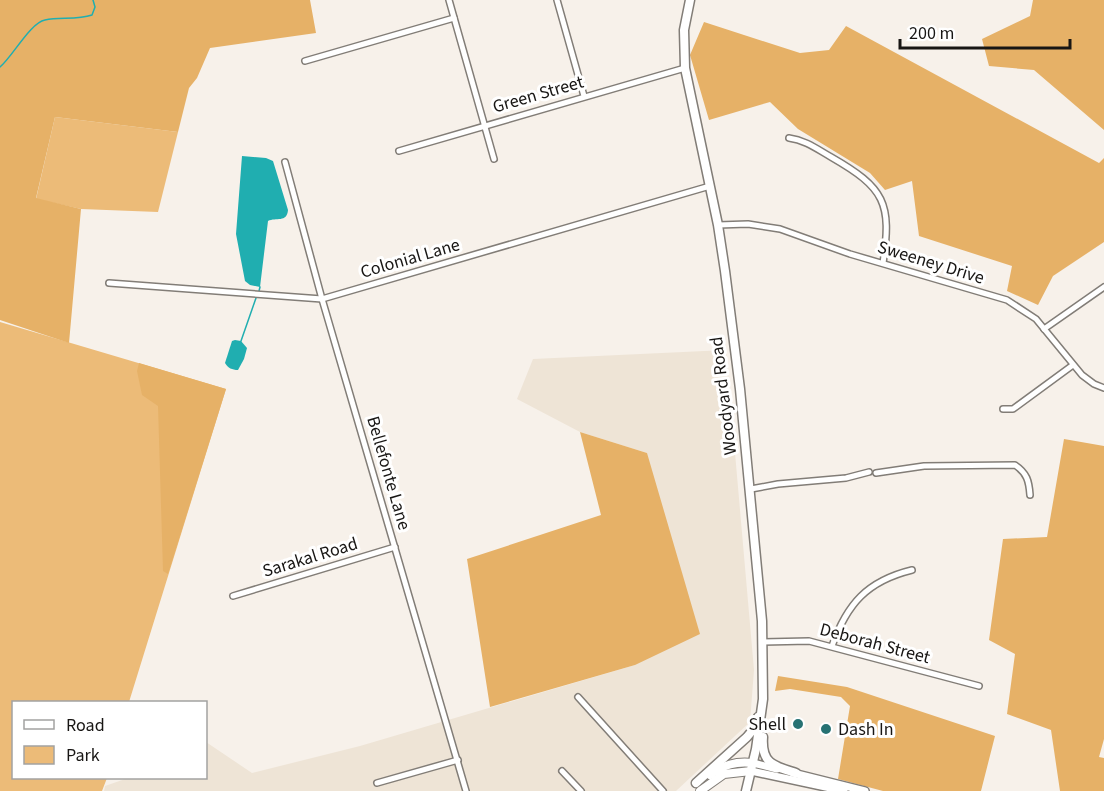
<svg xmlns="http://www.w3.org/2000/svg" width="1104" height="791" viewBox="0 0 1104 791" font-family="'Source Sans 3',sans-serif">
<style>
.built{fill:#eee4d6}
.green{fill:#ecbb78}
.forest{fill:#e6b167}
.water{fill:#20aeb0}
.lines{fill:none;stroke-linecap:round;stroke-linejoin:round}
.stream{stroke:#20aeb0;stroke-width:1.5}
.minor-casing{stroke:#827d77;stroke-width:8}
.tertiary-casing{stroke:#827d77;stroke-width:10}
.secondary-casing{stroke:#827d77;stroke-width:10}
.primary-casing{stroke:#827d77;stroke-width:11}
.minor{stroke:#fff;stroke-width:5}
.tertiary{stroke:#fff;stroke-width:7}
.secondary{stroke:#fff;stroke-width:8}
.primary{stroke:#fff;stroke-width:8}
.poi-dot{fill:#277273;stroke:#fff;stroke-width:2}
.labels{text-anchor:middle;stroke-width:6;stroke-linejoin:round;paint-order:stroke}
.street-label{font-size:18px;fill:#181614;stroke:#fff}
.poi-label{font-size:18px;fill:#181614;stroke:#fff;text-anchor:end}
</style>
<rect width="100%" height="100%" fill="#f7f1ea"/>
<!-- built -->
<polygon class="built" points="726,350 754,670 750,722 676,791 104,791 105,786 128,778 206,778 206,742 252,773 360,746 635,665 647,453 580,432 517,399 533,359"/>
<!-- green -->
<g class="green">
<polygon points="55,117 178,132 158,212 81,209 36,199"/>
<polygon points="0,322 226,389 129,702 14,702 14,778 107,778 102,791 0,791"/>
</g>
<!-- forest -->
<g class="forest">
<polygon points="0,0 310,0 316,33 210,48 197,78 189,88 178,132 55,117 36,198 81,209 69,343 0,320"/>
<polygon points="1033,0 1104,0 1104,130 1034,70 989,66 982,39 1030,16"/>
<polygon points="704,22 800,53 829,50 846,26 1099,163 1104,158 1104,242 1053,276 1038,305 1007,291 1012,266 919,236 912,181 885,190 870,173 798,129 770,102 709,120 690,55"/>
<polygon points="139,363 226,389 168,574 163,571 158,406 142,395 137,371"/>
<polygon points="580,432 647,453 700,634 635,665 490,707 467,559 601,515"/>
<polygon points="1064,439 1104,446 1104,739 1099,757 1104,758 1104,791 1060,791 1051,730 1007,714 1015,654 989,640 1003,539 1047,537"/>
<polygon points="778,676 847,687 995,736 981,791 883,791 838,779 850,706 841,697 790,689 775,691"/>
</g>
<!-- water -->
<g class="water">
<path d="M242 156 266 158 273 161 288 210C287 223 276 217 268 221L260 287 250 285 245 281 236 234Z"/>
<path d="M235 340 241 341 247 348 244 359 238 370C232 370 228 368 225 363L232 341Z"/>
</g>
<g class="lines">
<!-- stream -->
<g class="stream">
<path d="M0 67C13 56 30 23 45 20 60 17 77 20 92 15L95 7 93 0"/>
<polyline points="259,291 260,287"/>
<polyline points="241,341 256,298"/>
</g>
<!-- minor casing -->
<g class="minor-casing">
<g id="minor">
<polyline points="449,0 494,159"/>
<polyline points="557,0 584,96"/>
<polyline points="305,61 454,18"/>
<path d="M789 138C805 140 817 149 831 157 885 188 892 203 883 263"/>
<polyline points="399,151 685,68"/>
<polyline points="285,162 322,299 466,791"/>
<polyline points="718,225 748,224 780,229 850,254 1007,300 1036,319 1082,375 1094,384 1104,388"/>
<polyline points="109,283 322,299 710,186"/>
<polyline points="1044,329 1104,287"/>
<polyline points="1003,409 1013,409 1073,365"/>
<path d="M876 473 924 466 1015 465C1027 473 1029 481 1030 495"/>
<polyline points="751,489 778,484 846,478 869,472"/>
<polyline points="233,596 395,547"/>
<polyline points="763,642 809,641 979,686"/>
<path d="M832 646C847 604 867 581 912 570"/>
<polyline points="578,697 663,791"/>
<polyline points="562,771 581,791"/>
<polyline points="377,783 458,760"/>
</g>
</g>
<!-- tertiary casing -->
<g class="tertiary-casing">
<g id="tertiary">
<polyline points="753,763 777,769"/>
<polyline points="751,771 844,791"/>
<polyline points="793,773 865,791"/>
</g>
</g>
<!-- secondary casing -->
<g class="secondary-casing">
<g id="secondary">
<path d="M710 775C724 765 735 761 753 763"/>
<polyline points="700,791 724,774 751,771"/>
</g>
</g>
<!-- primary casing -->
<g class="primary-casing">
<g id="primary">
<polyline points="690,0 684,30 685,68 718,225 725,271 740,389 762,621 763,699 756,749 746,791"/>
<path d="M763 737C761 764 774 766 796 773"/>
<polyline points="696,783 747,737 752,731 758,717"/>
</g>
</g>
<!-- minor -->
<use href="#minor" class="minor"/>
<!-- tertiary -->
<use href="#tertiary" class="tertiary"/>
<!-- secondary -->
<use href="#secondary" class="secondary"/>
<!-- primary -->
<use href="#primary" class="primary"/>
</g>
<!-- markers -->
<g class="poi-dot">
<circle cx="798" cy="724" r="6"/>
<circle cx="826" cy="729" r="6"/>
</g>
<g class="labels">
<!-- street labels -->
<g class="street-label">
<text transform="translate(538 94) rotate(-16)" y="6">Green Street</text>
<text transform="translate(410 258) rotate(-16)" y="6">Colonial Lane</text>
<text transform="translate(931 262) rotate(17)" y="6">Sweeney Drive</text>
<text transform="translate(723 396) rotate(-97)" y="6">Woodyard Road</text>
<text transform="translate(389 473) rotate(74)" y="6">Bellefonte Lane</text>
<text transform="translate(310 557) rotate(-17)" y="6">Sarakal Road</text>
<text transform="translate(875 643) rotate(15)" y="6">Deborah Street</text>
</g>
<!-- poi labels -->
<g class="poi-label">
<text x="786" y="730">Shell</text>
<text x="838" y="735" text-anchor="start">Dash In</text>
</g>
</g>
<!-- legend -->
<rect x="12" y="701" width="195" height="78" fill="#ffffff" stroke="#a3a2a1" stroke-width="1.5"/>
<rect x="24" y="720" width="30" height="9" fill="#ffffff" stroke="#a3a2a1" stroke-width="1.5"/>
<text x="66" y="731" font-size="18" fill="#181614">Road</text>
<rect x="24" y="746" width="30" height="18" fill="#ecbb78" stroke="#a3a2a1" stroke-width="1.5"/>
<text x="66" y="761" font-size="18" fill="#181614">Park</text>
<!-- scale -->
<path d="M900 39v9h170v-9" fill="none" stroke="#181614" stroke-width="3"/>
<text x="909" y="39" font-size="18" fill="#181614" stroke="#ffffff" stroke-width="4.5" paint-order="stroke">200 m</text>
</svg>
